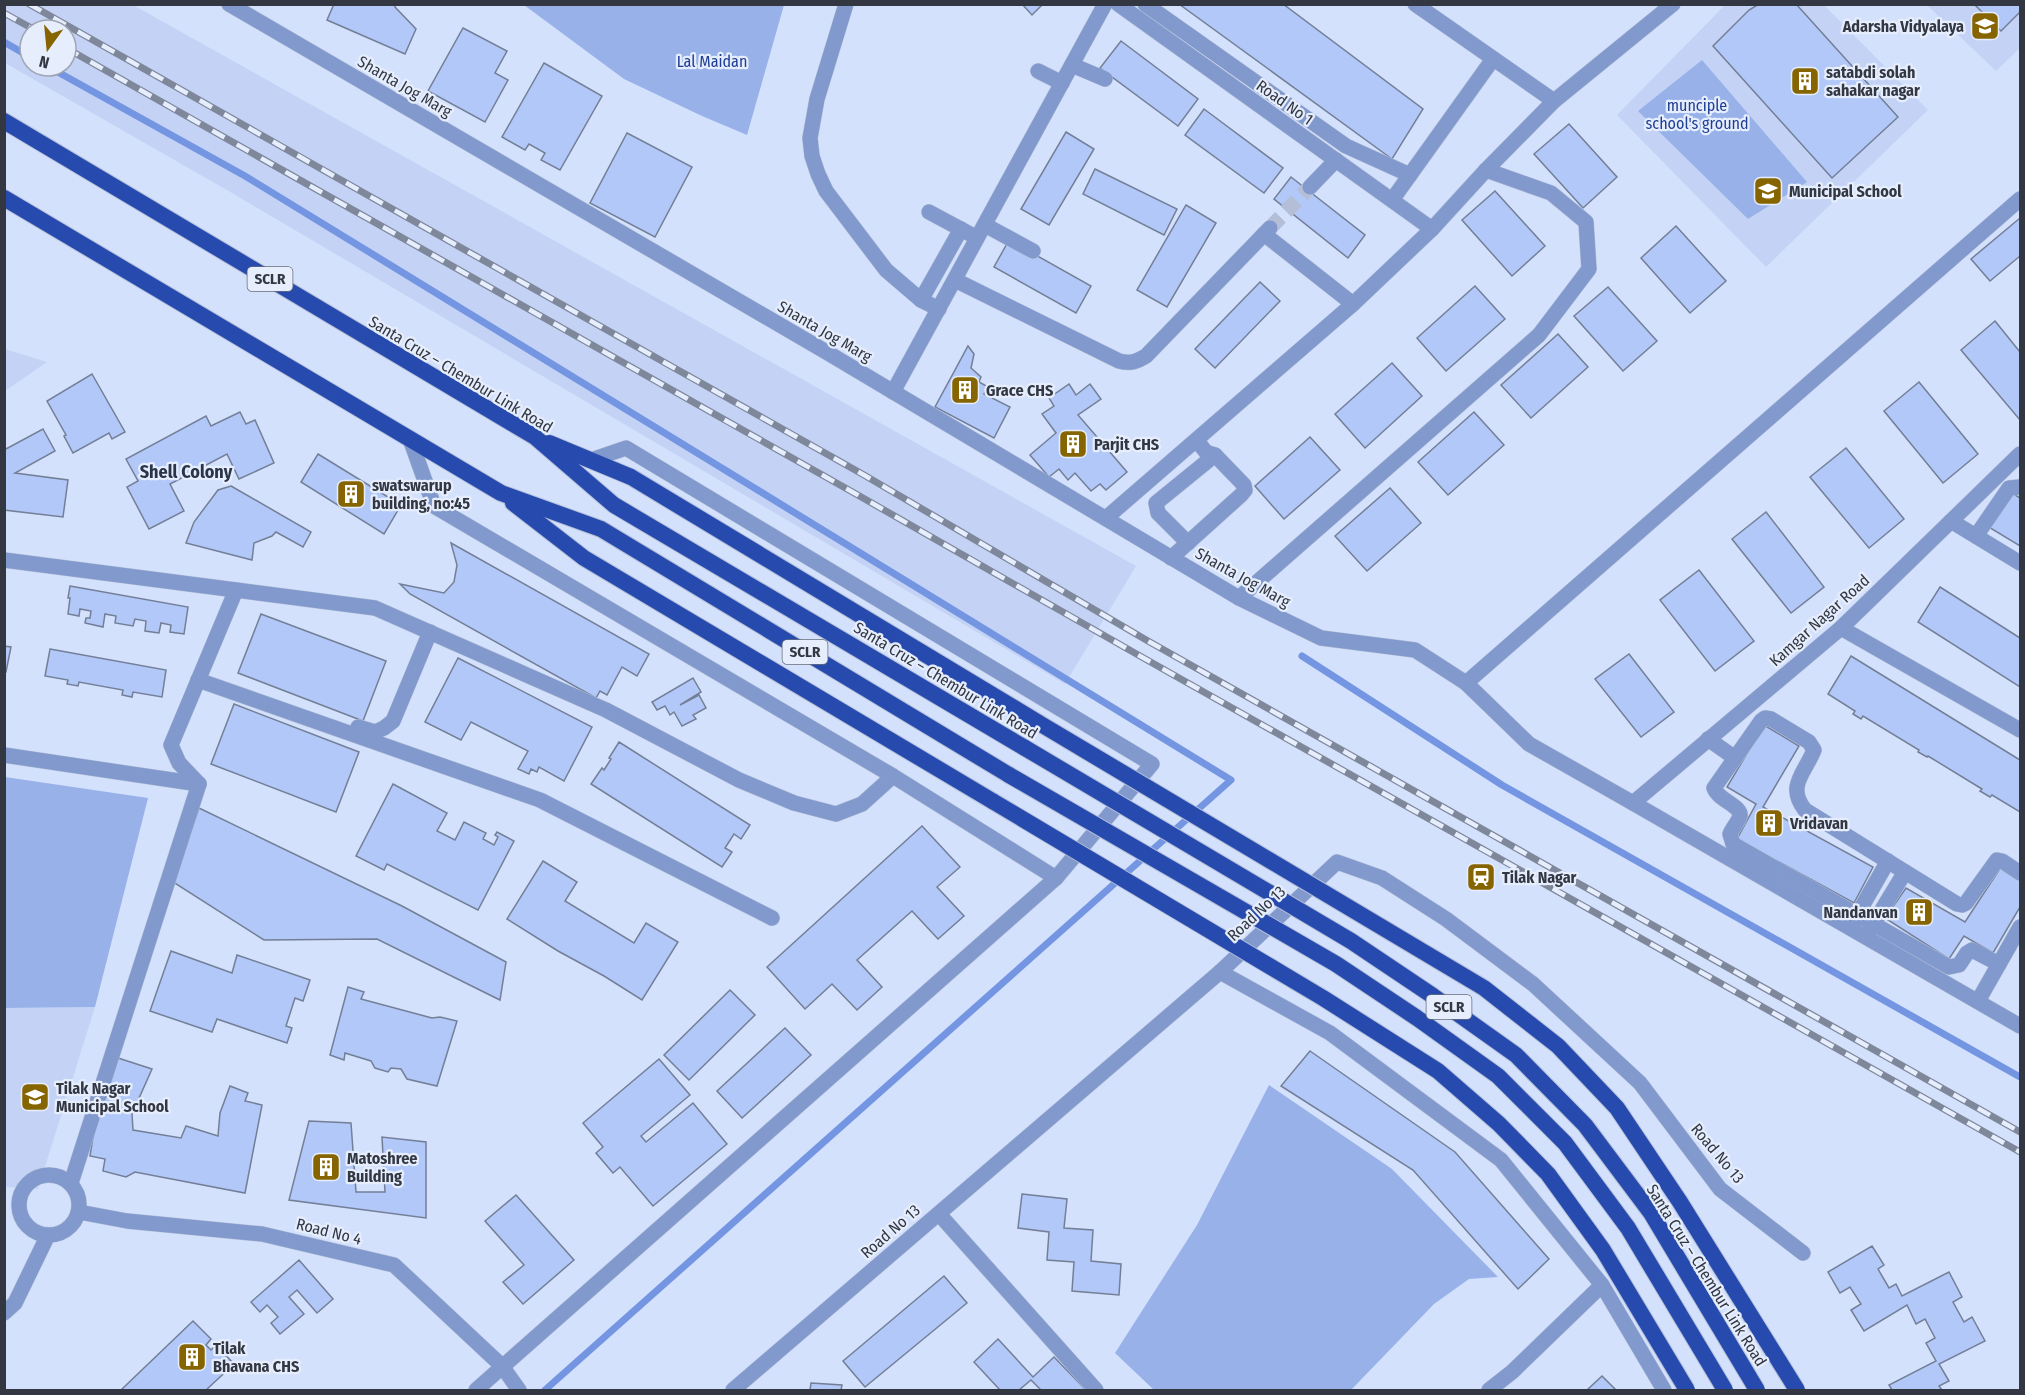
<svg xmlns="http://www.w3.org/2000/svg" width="2025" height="1395" viewBox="0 0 2025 1395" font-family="'Fira Sans Condensed',sans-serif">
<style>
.built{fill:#c4d3f5;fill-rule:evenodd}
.green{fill:#98b2e9}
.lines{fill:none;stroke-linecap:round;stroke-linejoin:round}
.stream{stroke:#7496e2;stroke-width:7}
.building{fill:#b2c8f8;stroke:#737f97;stroke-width:1.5}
.minor-tunnel{stroke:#b4bfd7;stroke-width:15;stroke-dasharray:15 8;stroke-linecap:butt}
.minor-casing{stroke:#b4bfd7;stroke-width:16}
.tertiary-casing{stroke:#b4bfd7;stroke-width:16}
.trunk-casing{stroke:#b4bfd7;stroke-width:18}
.minor{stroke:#8199cc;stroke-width:15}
.tertiary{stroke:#8199cc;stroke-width:15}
.trunk{stroke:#274aaf;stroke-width:16}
.rail-casing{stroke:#7f889a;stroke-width:7}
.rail{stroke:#e6eefe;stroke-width:4.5;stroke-dasharray:14;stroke-linecap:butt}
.trunk-bridge-casing{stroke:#b4bfd7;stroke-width:18;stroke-linecap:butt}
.trunk-bridge{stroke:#274aaf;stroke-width:16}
.labels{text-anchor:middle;stroke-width:4.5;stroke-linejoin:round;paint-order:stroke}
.shield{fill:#e6eefe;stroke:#686e7a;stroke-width:1.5}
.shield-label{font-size:15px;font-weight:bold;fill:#323741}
.poi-label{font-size:16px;font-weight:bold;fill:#323741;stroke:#e6eefe;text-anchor:start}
.park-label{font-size:16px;fill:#1e3d94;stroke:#e6eefe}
.street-label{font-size:16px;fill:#323741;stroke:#e6eefe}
.neighbourhood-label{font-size:18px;font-weight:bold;fill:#2b354a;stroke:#e6eefe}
</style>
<rect width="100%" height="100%" fill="#d4e1fc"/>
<!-- built -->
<g class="built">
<path d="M5 4 133 5 1136 566 1065 684 232 193 5 63ZM30 30H66V66H30Z"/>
<polygon points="1726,4 1824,5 1928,110 1766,267 1617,115"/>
<polygon points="1927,5 2020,5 2020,48 1996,71"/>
<polygon points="5,349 47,362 5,391"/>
<polygon points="95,1007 38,1189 5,1187 4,1008"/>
</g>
<!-- green -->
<g class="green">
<polygon points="524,5 784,5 747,135 702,116 624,79"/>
<polygon points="1702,60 1807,182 1748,219 1638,111"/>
<polygon points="5,777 148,798 95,1007 5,1008"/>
<polygon points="1269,1085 1392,1169 1498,1277 1469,1279 1434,1304 1351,1390 1154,1390 1115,1353 1197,1225"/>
</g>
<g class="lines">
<!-- stream -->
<g class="stream">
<polyline points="4,42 30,57"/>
<polyline points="47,66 245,176 1231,780 545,1390"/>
<polyline points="1302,656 1502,785 2020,1077"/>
</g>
</g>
<!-- building -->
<g class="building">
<polygon points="334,4 396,4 395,7 416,29 405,54 327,20"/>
<polygon points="1022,4 1043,4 1032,15"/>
<polygon points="1179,4 1283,4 1423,109 1392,159"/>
<polygon points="1759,4 1796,4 1898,117 1832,178 1713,46 1749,10"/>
<polygon points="1974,4 2020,4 2020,12 2001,31"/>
<polygon points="463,28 507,51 495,73 508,80 485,122 428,91"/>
<polygon points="1121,41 1198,99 1178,126 1100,68"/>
<polygon points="544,63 602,96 560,170 541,160 545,153 529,144 525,150 502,137"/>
<polygon points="1204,109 1283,168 1264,193 1185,135"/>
<polygon points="1569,124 1617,177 1583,208 1534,154"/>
<polygon points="1066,132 1094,149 1049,225 1021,209"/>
<polygon points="627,133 692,167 655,237 590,203"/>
<polygon points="1095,169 1177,209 1164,235 1083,194"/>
<polygon points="1291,177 1365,235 1348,258 1274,199"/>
<polygon points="1495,191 1545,246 1512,276 1462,220"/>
<polygon points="1186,205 1216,223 1167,307 1137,290"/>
<polygon points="2020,218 2020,256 1990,281 1971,259"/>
<polygon points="1676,226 1726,281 1690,313 1641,258"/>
<polygon points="1009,240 1091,286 1076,313 994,267"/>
<polygon points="1260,282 1280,301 1215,368 1195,349"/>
<polygon points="1475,286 1505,319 1446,371 1417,338"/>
<polygon points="1608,287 1657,341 1623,371 1574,316"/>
<polygon points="1995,321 2020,352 2020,420 1961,350"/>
<polygon points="1558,334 1588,367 1531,418 1501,385"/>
<polygon points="968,346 974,354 971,368 981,377 979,382 988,387 984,394 1010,407 994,438 935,407"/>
<polygon points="1392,363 1422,396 1365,448 1335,414"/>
<polygon points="92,374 125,432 112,439 109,433 73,453 64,436 66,435 47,401"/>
<polygon points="1919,382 1978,454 1943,483 1884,411"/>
<polygon points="1069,384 1076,395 1090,384 1101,399 1078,415 1127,472 1106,490 1100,484 1091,491 1075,473 1068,480 1059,469 1049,477 1030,455 1056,433 1042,414 1054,406 1049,398"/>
<polygon points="240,412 246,424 255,420 274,463 239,479 227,454 170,484 184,511 149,529 127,487 138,481 126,459 206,416 211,426"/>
<polygon points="1474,412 1504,445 1448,495 1418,462"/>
<polygon points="43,429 55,451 15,473 68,480 63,517 4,510 4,450"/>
<polygon points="1310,437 1340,470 1284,519 1255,486"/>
<polygon points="1846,448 1904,519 1869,548 1810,477"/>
<polygon points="318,454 401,505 384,534 301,482"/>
<polygon points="231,486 311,532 303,547 276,532 272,536 254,543 252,560 186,543 194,522 218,490"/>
<polygon points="1390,488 1421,523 1367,571 1335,536"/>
<polygon points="2009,491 2020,498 2020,546 1987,526"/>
<polygon points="1766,512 1824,587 1791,613 1732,539"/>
<polygon points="451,543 649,654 637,676 622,667 607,695 600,691 596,698 410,594 400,584 444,593 454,582 457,565"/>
<polygon points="1699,570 1754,641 1715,671 1660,600"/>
<polygon points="70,586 188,607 184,634 170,632 171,625 161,623 159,633 145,631 146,621 135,619 133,626 115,623 116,616 105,614 103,627 85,623 86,618 90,618 91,611 80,609 79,616 68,614 70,598 68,598"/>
<polygon points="1940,587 2020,638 2020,687 1918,622"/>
<polygon points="261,614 386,661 363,721 238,673"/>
<polygon points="4,646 11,647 6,672 4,672"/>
<polygon points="50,649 166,670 162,697 133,692 132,697 122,695 123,690 79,682 78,686 67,684 68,680 45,676"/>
<polygon points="1629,654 1674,712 1641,737 1595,679"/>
<polygon points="1851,656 2020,760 2020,812 1992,795 1990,797 1980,791 1982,789 1928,756 1927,757 1918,752 1919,750 1863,716 1861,719 1853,714 1855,711 1828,694"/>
<polygon points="458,658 592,727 564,781 539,767 537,772 531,769 529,774 518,769 528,751 471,722 461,740 425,722"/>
<polygon points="693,678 701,692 680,705 699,695 706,708 693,715 696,719 682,726 674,712 670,715 665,706 657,710 652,702"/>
<polygon points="234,704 359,752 336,812 211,764"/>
<polygon points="1764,725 1799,746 1763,807 1873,867 1854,903 1737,839 1756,804 1727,787"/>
<polygon points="619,742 750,825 741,839 734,834 725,848 732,852 722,867 591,784 602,768 604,770 611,759 609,758"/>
<polygon points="393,784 447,813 437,831 455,840 464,822 486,833 483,839 494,845 498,837 495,835 497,832 514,841 478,910 387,864 384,870 356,856"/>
<polygon points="199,808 402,906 506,962 500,1000 377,939 264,940 173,882"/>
<polygon points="922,826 960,867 937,887 964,916 938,939 912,911 857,960 882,987 857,1010 832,984 805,1009 767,967"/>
<polygon points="543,861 577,882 565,901 634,943 646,923 678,942 642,1000 604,976 558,951 507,919"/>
<polygon points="2001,867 2020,880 2020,907 1993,953 1964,936 1949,959 1885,918 1906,888 1965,922"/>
<polygon points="171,951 232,973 237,955 310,980 303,1001 295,998 286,1026 292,1028 287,1043 217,1019 212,1032 150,1011"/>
<polygon points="348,987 364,992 361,999 432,1018 440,1017 457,1021 437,1086 407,1079 401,1069 391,1068 388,1072 375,1068 371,1061 345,1053 344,1060 330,1055"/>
<polygon points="730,990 755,1015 689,1080 664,1055"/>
<polygon points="785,1028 811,1055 742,1118 717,1091"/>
<polygon points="1310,1051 1455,1152 1549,1259 1518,1289 1413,1170 1281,1086"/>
<polygon points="115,1057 152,1069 132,1114 133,1130 181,1138 186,1126 218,1136 220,1113 230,1086 248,1093 245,1101 262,1105 245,1193 135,1172 126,1177 103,1171 105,1159 90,1156 95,1125"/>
<polygon points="659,1059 690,1095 641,1136 646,1142 693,1103 727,1144 653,1206 620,1167 613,1173 596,1153 603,1147 583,1123"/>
<polygon points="309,1121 351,1123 356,1192 385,1192 382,1137 426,1142 426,1218 289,1200"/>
<polygon points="1022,1194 1067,1199 1064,1228 1093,1230 1091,1261 1121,1264 1119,1295 1072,1291 1074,1262 1047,1260 1049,1232 1018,1228"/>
<polygon points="516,1195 574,1260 523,1304 503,1282 524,1265 485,1221"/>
<polygon points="1872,1246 1884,1265 1878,1269 1889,1288 1896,1284 1902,1296 1949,1272 1962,1297 1953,1302 1964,1322 1972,1317 1985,1341 1939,1364 1949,1381 1939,1386 1942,1390 1892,1390 1889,1385 1936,1361 1926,1343 1935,1338 1925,1319 1916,1324 1907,1305 1864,1331 1851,1310 1861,1304 1850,1287 1840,1293 1828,1272"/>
<polygon points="299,1260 333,1299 317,1313 297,1290 289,1297 304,1314 280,1334 271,1323 278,1317 267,1305 260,1312 251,1302"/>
<polygon points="944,1276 967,1303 865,1387 843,1361"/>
<polygon points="193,1321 211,1339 206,1345 211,1350 216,1345 234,1364 206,1390 121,1390"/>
<polygon points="998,1339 1033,1377 1054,1357 1086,1390 1041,1390 1031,1380 1019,1390 1000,1390 974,1362"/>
<polygon points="1602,1376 1616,1390 1587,1390"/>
<polygon points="811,1383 842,1385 841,1390 810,1390"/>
</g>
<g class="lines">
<!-- minor-tunnel -->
<polyline class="minor-tunnel" points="1270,228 1310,187"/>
<!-- minor casing -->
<g class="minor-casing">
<g id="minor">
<polyline points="846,4 817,99 810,138 812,156 818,174 826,191 886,270 921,300 939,309"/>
<polyline points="1118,4 1432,229"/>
<polyline points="1145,4 1346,146 1410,175"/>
<polyline points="1415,4 1554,101"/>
<polyline points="1072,65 1105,79"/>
<polyline points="1038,71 1062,83"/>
<polyline points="1310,187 1336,160"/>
<polyline points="1392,200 1493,59"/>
<polyline points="929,212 970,234"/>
<polyline points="985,225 1033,251"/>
<polyline points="1264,234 1353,304"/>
<path d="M955 280 1119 361C1130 364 1136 362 1146 356L1270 228"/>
<polyline points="921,300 961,229"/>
<polyline points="893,392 1105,4"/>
<polyline points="410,439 434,506 893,776 1056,878"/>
<polyline points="1106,518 1353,304 1432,229 1486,170 1554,101 1673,4"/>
<polyline points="1951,521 2020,563"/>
<polyline points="1976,536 2009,488 2020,487"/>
<polyline points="1188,543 1158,513 1156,503 1215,455"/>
<polyline points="1171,558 1241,495 1245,490 1244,485 1215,455 1206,452 1197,441"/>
<polyline points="4,560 375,608 606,710 739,780 794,803 836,814 862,804 893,776"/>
<polyline points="1239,598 1539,335 1589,269 1586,222 1551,193 1486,170"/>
<polyline points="1841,628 2020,730"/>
<polyline points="198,680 540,800 772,918"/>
<polyline points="1466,683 2020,199"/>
<polyline points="358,727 375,732 384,728 393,721 430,632"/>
<polyline points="1708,739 1735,758"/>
<polyline points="4,755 199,784"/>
<polyline points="199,784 179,763 171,745 236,590"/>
<polyline points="1633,803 2020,1026"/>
<polyline points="1853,922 1888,861"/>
<polyline points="1869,931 1905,872"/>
<path d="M1999 964 1972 950 1967 953 1959 965 1949 967 1733 844 1730 834C1732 829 1738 822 1740 816 1742 806 1718 800 1714 788L1761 721 1765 718 1771 719 1809 742 1814 750C1805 773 1786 786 1805 810L1957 904 1962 905 1966 903 1997 860 2002 861 2020 873"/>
<polyline points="1220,972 1330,1033 1501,1160 1602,1285 1664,1390"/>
<polyline points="1978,1001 2020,927"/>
<circle cx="49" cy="1205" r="30"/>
<polyline points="71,1183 199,784"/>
<polyline points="79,1212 127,1221 262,1234 394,1265 502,1366 519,1390"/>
<polyline points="939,1214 1096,1390"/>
<polyline points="4,1313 15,1303 48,1235"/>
<polyline points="476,1390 1056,878 1152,764 626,448 591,460"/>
<polyline points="733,1390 1220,972 1337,862 1382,878 1446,919 1533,984 1640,1083 1720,1189 1803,1253"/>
<polyline points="1489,1390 1512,1372 1602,1285"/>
</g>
</g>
<!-- tertiary casing -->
<g class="tertiary-casing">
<polyline id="tertiary" points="229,4 828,353 1239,598 1321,638 1415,650 1466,683 1529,744 1633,803 1841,628 2020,454"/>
</g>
<!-- trunk casing -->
<g class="trunk-casing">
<g id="trunk">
<polyline points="4,121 535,437 614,505 1025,748"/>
<polyline points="4,198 501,493 601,529 1009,775"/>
<polyline points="549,443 631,477 1039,723"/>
<polyline points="513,503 584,558 994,802"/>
</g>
</g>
<!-- minor -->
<use href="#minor" class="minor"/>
<!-- tertiary -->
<use href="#tertiary" class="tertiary"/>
<!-- trunk -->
<use href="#trunk" class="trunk"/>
<!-- rail casing -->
<g class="rail-casing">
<g id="rail">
<polyline points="29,4 864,475 1148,641 2020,1132"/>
<polyline points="4,13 35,30"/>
<polyline points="66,48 856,494 1140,656 2020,1152"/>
</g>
</g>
<!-- rail -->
<use href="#rail" class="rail"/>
<!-- trunk-bridge casing -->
<g class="trunk-bridge-casing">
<g id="trunk-bridge">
<polyline points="1039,723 1484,988 1558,1046 1617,1108 1680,1202 1797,1390"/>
<polyline points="1025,748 1351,941 1433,996 1516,1055 1585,1125 1651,1213 1757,1390"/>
<polyline points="1009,775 1336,964 1417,1018 1498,1076 1565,1143 1628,1228 1725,1390"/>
<polyline points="994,802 1323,998 1438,1071 1499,1124 1548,1174 1603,1250 1687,1390"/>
</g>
</g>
<!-- trunk-bridge -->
<use href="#trunk-bridge" class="trunk-bridge"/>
</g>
<!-- icons -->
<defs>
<g id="school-square" transform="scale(1.5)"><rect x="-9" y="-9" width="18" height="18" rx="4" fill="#866400" stroke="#e6eefe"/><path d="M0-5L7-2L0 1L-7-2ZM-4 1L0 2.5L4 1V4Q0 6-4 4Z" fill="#fff"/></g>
<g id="building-square" transform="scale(1.5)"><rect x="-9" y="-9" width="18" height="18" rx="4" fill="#866400" stroke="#e6eefe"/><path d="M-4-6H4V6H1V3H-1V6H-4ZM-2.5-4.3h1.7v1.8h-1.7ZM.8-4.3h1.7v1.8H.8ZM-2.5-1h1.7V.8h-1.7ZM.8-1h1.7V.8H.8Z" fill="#fff"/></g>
<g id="station-square" transform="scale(1.5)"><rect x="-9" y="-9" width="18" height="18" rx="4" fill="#866400" stroke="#e6eefe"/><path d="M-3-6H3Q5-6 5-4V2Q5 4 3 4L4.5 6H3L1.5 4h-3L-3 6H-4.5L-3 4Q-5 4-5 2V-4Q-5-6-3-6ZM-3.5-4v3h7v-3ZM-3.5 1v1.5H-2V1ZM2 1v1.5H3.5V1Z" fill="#fff"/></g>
</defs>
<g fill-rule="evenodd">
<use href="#school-square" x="1985" y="26"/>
<use href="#building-square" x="1805" y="81"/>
<use href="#school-square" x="1768" y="191"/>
<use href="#building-square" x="965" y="390"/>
<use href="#building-square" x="1073" y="444"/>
<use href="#building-square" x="351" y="494"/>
<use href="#building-square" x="1769" y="823"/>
<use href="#station-square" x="1481" y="877"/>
<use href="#building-square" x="1919" y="912"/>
<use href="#school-square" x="35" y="1097"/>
<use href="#building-square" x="326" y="1167"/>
<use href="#building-square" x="192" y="1357"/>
</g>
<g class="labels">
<!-- shield labels -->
<g class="shield">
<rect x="247.5" y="267" width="45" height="24" rx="4.5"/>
<rect x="782.5" y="640" width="45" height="24" rx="4.5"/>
<rect x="1426.5" y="995" width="45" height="24" rx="4.5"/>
</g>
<g class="shield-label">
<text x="270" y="284">SCLR</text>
<text x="805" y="657">SCLR</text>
<text x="1449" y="1012">SCLR</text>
</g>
<!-- poi labels -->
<g class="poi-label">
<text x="1964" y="32" text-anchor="end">Adarsha Vidyalaya</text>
<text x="1826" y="78">satabdi solah<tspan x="1826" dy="18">sahakar nagar</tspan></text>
<text x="1789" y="197">Municipal School</text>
<text x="986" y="396">Grace CHS</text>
<text x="1094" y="450">Parjit CHS</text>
<text x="372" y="491">swatswarup<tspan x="372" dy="18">building, no:45</tspan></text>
<text x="1790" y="829">Vridavan</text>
<text x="1502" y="883">Tilak Nagar</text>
<text x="1898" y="918" text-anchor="end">Nandanvan</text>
<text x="56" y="1094">Tilak Nagar<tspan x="56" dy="18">Municipal School</tspan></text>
<text x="347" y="1164">Matoshree<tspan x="347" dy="18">Building</tspan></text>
<text x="213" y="1354">Tilak<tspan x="213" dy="18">Bhavana CHS</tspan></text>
</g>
<!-- park labels -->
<g class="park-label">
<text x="712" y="67">Lal Maidan</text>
<text x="1697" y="111">munciple<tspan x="1697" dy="18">school's ground</tspan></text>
</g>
<!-- street labels -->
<g class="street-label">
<text transform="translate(405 86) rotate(30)" y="6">Shanta Jog Marg</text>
<text transform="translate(1285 102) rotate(35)" y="6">Road No 1</text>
<text transform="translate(825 331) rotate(30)" y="6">Shanta Jog Marg</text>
<text transform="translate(461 374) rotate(31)" y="6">Santa Cruz – Chembur Link Road</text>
<text transform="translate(1243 577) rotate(29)" y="6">Shanta Jog Marg</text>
<text transform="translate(1819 620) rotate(-42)" y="6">Kamgar Nagar Road</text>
<text transform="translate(946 680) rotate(31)" y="6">Santa Cruz – Chembur Link Road</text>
<text transform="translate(1256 913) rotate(-43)" y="6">Road No 13</text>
<text transform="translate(1718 1153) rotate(50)" y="6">Road No 13</text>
<text transform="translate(329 1231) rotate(14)" y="6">Road No 4</text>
<text transform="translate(890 1231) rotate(-41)" y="6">Road No 13</text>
<text transform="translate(1707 1275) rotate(58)" y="6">Santa Cruz – Chembur Link Road</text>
</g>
<!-- neighbourhood labels -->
<g class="neighbourhood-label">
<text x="186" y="478">Shell Colony</text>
</g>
</g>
<!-- border -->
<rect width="2025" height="1395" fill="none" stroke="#323741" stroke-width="12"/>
<!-- north arrow -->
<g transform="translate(48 48) rotate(195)"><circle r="28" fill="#e6eefe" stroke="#9ea5b2" stroke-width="1.5"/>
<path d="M0-4.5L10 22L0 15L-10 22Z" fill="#866400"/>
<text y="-9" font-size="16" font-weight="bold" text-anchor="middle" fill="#323741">N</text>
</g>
</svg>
